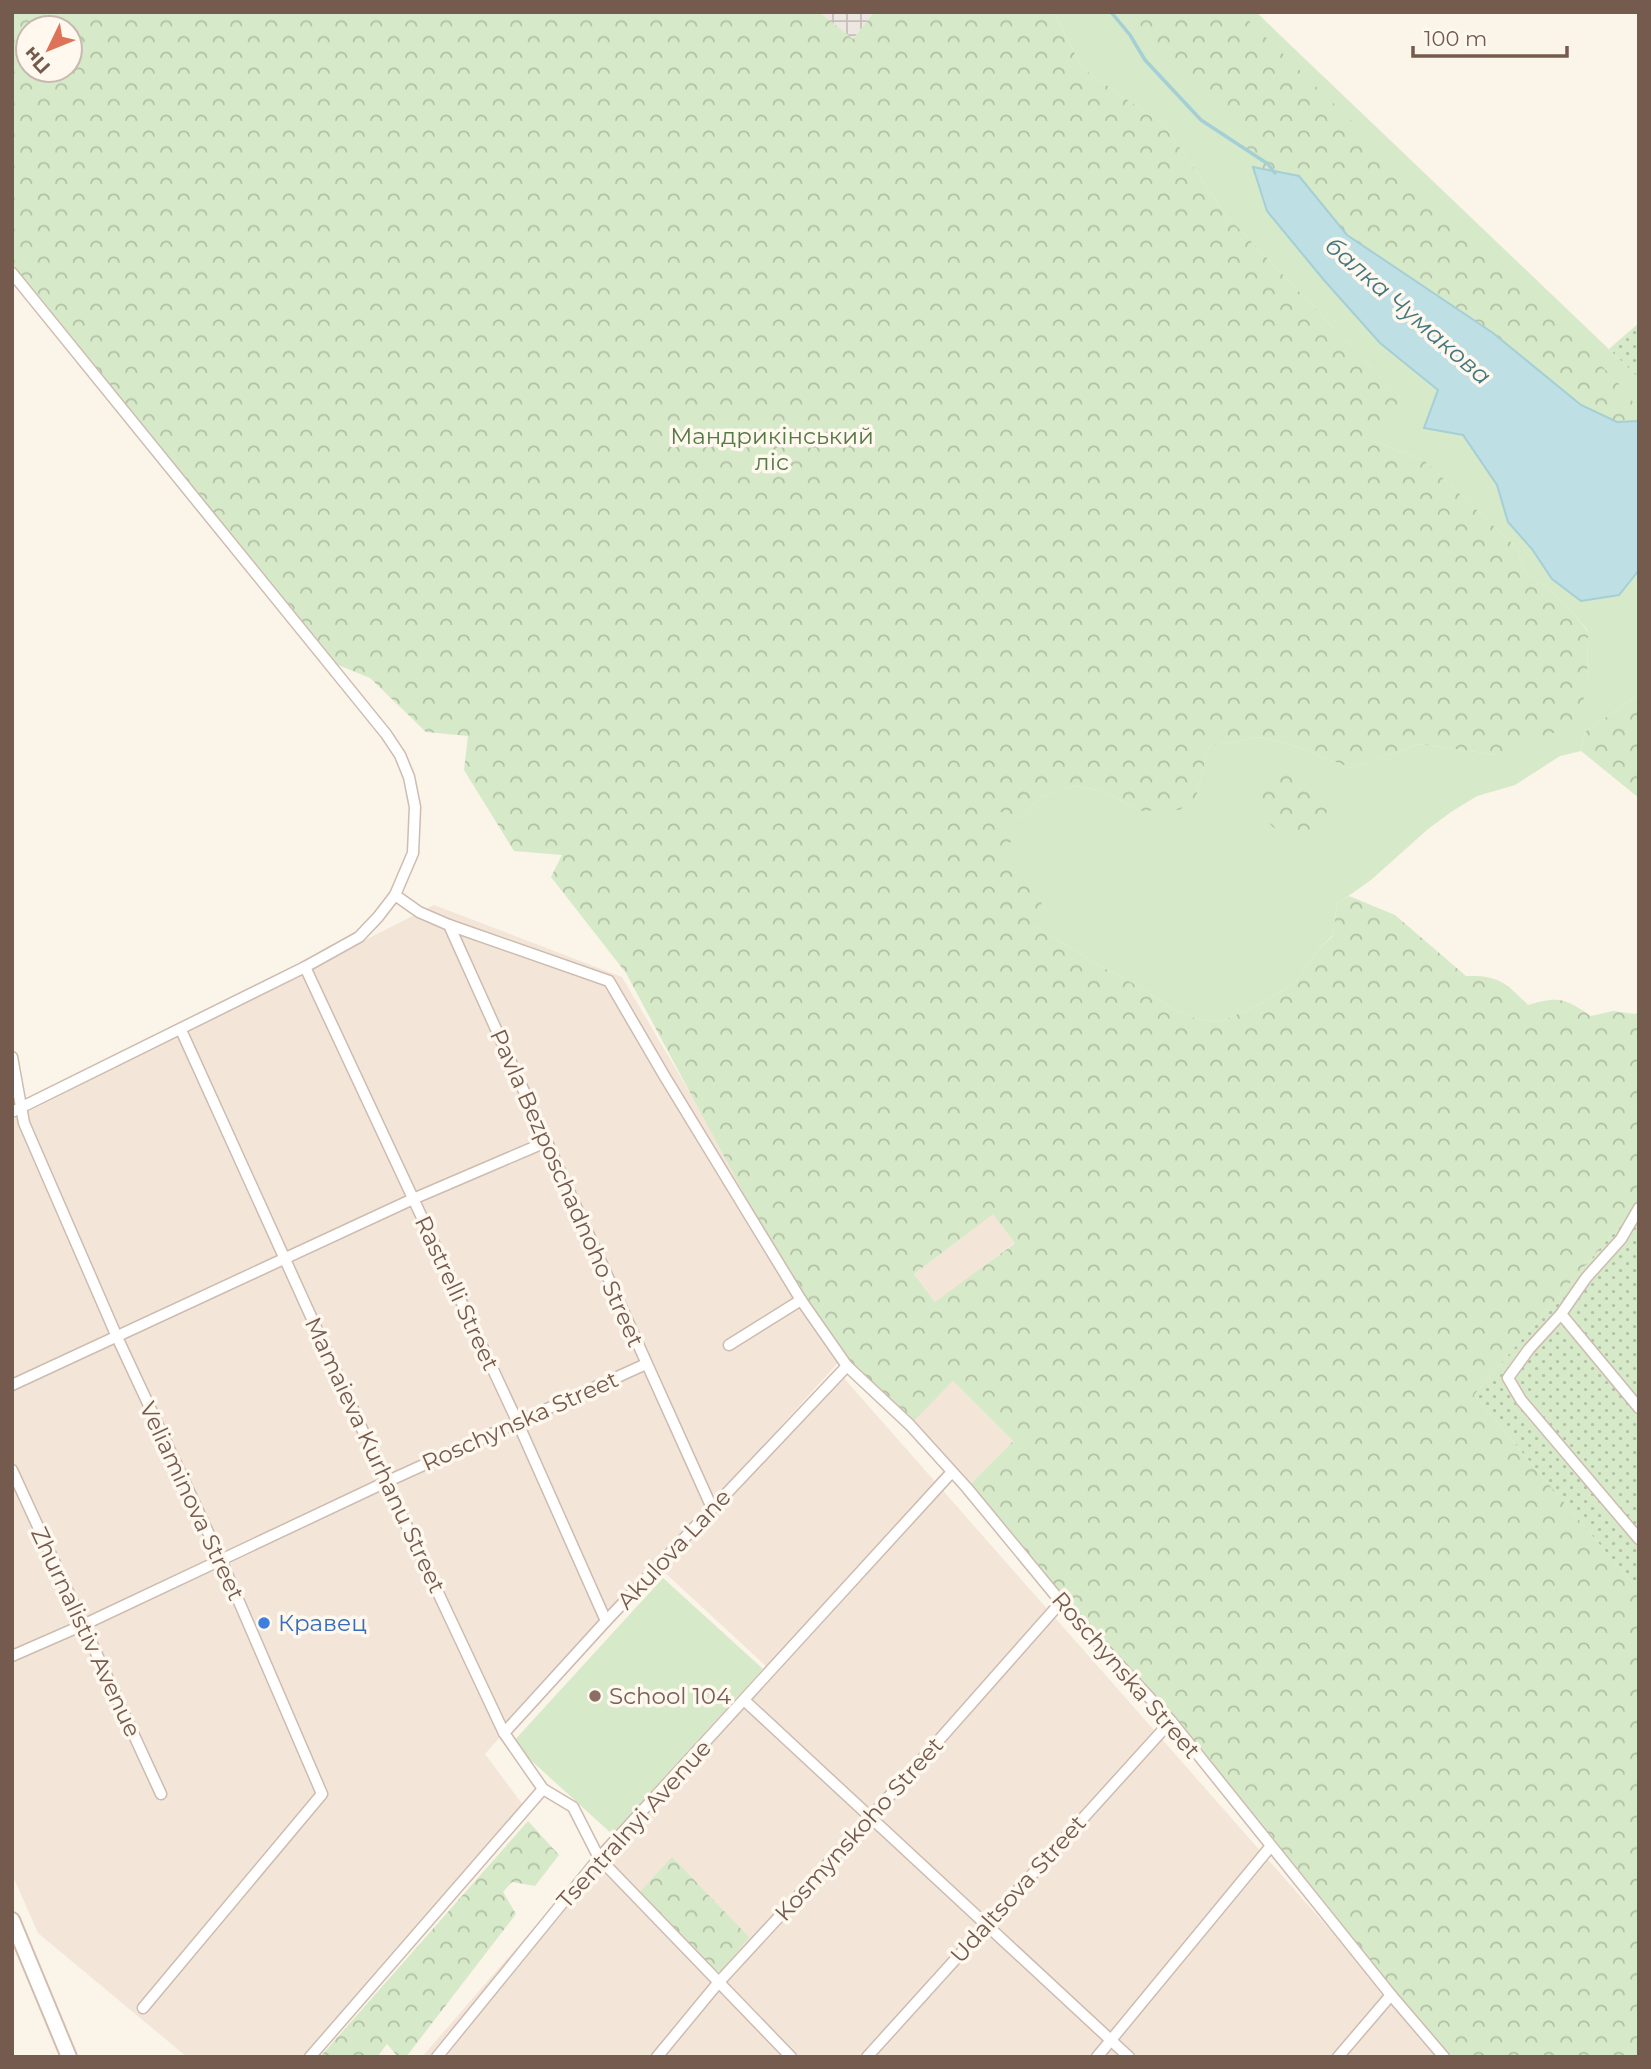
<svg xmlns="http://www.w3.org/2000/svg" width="1651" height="2069" viewBox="0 0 1651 2069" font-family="Montserrat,sans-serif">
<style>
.residential{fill:#f3e6d8}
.industrial{fill:url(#industrial-grid)}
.grass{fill:#d6e9c8}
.forest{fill:url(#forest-crowns);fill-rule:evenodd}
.park{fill:url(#park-dots)}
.water{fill:#bedfe4;stroke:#a5cfd6;stroke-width:2}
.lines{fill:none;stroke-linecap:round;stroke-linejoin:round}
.stream{stroke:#a5cfd6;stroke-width:3.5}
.minor-casing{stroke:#cdbcaf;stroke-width:13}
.secondary-casing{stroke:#d2beb0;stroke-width:18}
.minor{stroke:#fff;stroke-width:10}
.secondary{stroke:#fff;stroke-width:14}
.shop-dot{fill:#3f7fe0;stroke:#fef8ef;stroke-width:2.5}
.education-dot{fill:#8d6e63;stroke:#fef8ef;stroke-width:2.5}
.labels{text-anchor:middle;stroke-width:7;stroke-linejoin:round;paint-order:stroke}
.park-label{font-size:23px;fill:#567946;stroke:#fef8ef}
.street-label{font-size:23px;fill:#755b4e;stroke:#fef8ef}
.shop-label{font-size:23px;fill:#366cbe;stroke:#fef8ef;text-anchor:start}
.education-label{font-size:23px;fill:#785e54;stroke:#fef8ef;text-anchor:start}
.water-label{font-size:24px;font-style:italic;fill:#45777f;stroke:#fef8ef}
</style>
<defs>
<pattern id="industrial-grid" width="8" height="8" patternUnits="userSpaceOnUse" patternTransform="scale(1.75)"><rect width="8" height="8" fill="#ede7e2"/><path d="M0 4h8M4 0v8" fill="none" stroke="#c5beb9"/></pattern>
<pattern id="forest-crowns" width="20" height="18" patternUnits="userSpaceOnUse" patternTransform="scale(1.75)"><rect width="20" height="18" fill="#d6e9c8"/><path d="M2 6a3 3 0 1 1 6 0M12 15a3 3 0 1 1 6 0" fill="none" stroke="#b2c0a5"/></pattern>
<pattern id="park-dots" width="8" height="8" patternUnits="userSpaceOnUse" patternTransform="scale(1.75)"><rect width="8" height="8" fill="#d6e9c8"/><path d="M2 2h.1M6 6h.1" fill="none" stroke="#b2c0a5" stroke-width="1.8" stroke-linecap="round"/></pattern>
</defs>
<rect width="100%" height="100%" fill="#fbf4e9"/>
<!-- residential -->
<g class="residential">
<polygon points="434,905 622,977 844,1356 485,1754 523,1805 308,2057 187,2057 38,1933 12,1874 12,1120"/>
<polygon points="993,1213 1015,1242 936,1303 914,1274"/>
<polygon points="842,1376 1382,1989 1440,2057 422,2057 577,1878 768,1668 662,1570"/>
<polygon points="953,1381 1013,1441 967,1488 910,1425"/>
</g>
<!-- industrial -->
<polygon class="industrial" points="819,12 874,12 853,39"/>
<!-- grass -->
<g class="grass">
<polygon points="1054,12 1256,12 1639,378 1639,694 1585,732 1581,751 1560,756 1515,785 1477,796 1451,812 1428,829 1371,880 1337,904 1333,935 1320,948 1294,984 1254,1007 1220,1022 1197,1019 1176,1011 1142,988 1100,966 1033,925 1000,855 988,807 1020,817 1042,797 1075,786 1103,791 1140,811 1195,801 1209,746 1261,737 1298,747 1351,768 1419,744 1498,755 1587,684 1588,631 1570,609 1547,588 1524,571 1518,549 1425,461 1363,437 1411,409 1226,215 1165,126 1082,68"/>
<polygon points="663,1578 763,1669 612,1834 512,1743"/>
</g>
<!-- forest -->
<g class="forest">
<path d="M12 12H819L853 39 874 12H1054L1082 68 1165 126 1226 215 1412 410 1363 437 1425 461 1518 549 1524 571 1547 588 1570 609 1588 632 1587 684 1578 723 1498 755 1419 744 1351 768 1298 747 1261 737 1209 746 1195 801 1179 810 1140 811 1103 791 1075 786 1042 797 1020 817 989 809 1013 839 1000 855C1022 867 1033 886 1044 908L1033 925 1100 966 1142 988 1176 1011 1197 1019 1220 1022 1254 1007 1294 984 1320 948 1333 936 1337 904 1349 896 1395 915 1466 976C1499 975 1506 983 1528 1005 1560 996 1564 998 1591 1016L1613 1011 1635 1014 1639 1011V1203L1474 1395 1639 1591V2057H1444L1271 1846 967 1488 1013 1441 953 1381 910 1425 869 1389 801 1300 626 973 551 877 562 855 514 851 464 770 468 736 426 732 370 678 326 660 12 273ZM28 28H70V70H28ZM993 1214 1015 1243 935 1302 914 1274Z"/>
<path d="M1131 12H1240L1597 361C1611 377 1639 399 1639 421L1617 422 1581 406 1493 333 1347 235 1299 176 1253 167 1238 124 1153 43Z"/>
<polygon points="1639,694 1639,798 1581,751 1585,732"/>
<polygon points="1295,767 1331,798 1323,824 1285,839 1258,812 1259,788"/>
<polygon points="528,1821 559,1855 535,1886 512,1882 503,1892 516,1914 406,2057 398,2057 387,2044 377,2057 320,2057"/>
<polygon points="672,1857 749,1937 722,1971 716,1971 639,1893"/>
</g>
<!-- park -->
<g class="park">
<polygon points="1639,323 1639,378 1609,349"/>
<polygon points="1639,1203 1639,1591 1474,1395"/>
</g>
<!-- water -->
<polygon class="water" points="1253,167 1299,176 1347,235 1493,333 1581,405 1617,422 1639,421 1639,570 1619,595 1581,601 1552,579 1532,549 1508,522 1497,485 1463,435 1424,428 1438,390 1380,343 1323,279 1267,211"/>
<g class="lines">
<!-- stream -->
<polyline class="stream" points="1111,12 1130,35 1145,60 1201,120 1268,164 1275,173"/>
<!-- minor casing -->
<g class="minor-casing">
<g id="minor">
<polyline points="12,273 386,734 400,755 409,777 415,807 413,853 395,895 378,917 359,937 305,967 12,1112"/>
<polyline points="395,895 419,912 449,925 712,1508"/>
<polyline points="449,925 609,981 665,1077 801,1300 847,1366 910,1425 967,1488 1061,1602 1171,1721 1391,1995 1444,2057"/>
<polyline points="305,967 517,1421 606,1621"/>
<polyline points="181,1030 386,1482 504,1733 543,1789 573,1807 599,1858 791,2057"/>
<polyline points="12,1057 24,1123 117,1337 221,1560 322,1794 143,2008"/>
<polyline points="1639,1208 1621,1239 1586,1278 1561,1314 1529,1349 1508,1378 1521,1400 1639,1539"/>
<polyline points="1561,1314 1639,1408"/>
<polyline points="729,1345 801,1300"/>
<polyline points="12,1385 413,1199 546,1142"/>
<polyline points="12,1470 161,1794"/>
<polyline points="12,1656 83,1625 386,1482 646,1364"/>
<polyline points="744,1700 1129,2057"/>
<polyline points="504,1733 606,1621 847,1366"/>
<polyline points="310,2057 543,1789"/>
<polyline points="437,2057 599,1858 951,1473"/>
<polyline points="657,2057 718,1983 871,1817 1061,1602"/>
<polyline points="867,2057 1171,1721"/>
<polyline points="1097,2057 1271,1846"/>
<polyline points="1338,2057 1391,1995"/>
</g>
</g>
<!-- secondary casing -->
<g class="secondary-casing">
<polyline id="secondary" points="12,1920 69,2057"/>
</g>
<!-- minor -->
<use href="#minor" class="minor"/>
<!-- secondary -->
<use href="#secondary" class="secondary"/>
</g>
<!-- markers -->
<circle class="shop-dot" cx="264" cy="1623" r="7"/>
<circle class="education-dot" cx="595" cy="1696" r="7"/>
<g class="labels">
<!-- park labels -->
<g class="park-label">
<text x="772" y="444">Мандрикінський<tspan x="772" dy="26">ліс</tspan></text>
</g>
<!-- street labels -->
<g class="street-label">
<text transform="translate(567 1188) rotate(66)" y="8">Pavla Bezposchadnoho Street</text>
<text transform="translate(457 1293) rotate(65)" y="8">Rastrelli Street</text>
<text transform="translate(520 1421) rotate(-24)" y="8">Roschynska Street</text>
<text transform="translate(375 1455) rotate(65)" y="8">Mamaieva Kurhanu Street</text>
<text transform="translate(192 1501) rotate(65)" y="8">Veliaminova Street</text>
<text transform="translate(674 1549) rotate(-47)" y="8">Akulova Lane</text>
<text transform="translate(86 1632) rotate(65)" y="8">Zhurnalistiv Avenue</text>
<text transform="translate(1126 1675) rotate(49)" y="8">Roschynska Street</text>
<text transform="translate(634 1824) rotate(-48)" y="8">Tsentralnyi Avenue</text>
<text transform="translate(859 1829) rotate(-48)" y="8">Kosmynskoho Street</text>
<text transform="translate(1018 1889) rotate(-48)" y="8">Udaltsova Street</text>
</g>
<!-- shop labels -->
<g class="shop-label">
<text x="278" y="1631">Кравец</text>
</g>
<!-- education labels -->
<g class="education-label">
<text x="609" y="1704">School 104</text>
</g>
<!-- water labels -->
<g class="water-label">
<text transform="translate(1408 311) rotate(41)" y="8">балка Чумакова</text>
</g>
</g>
<!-- border -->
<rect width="1651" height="2069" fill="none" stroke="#755b4e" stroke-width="28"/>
<!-- north arrow -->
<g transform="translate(49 49) rotate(227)"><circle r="33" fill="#fef8ef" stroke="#c7b9af" stroke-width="2"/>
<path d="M0-5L12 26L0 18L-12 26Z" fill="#de7256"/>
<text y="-10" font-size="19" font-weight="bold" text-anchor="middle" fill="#755b4e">Пн</text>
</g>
<!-- scale -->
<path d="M1413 46v10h154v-10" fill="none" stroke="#755b4e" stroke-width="3.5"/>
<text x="1424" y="46" font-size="21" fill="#755b4e" stroke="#fef8ef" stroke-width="5" paint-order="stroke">100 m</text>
</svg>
